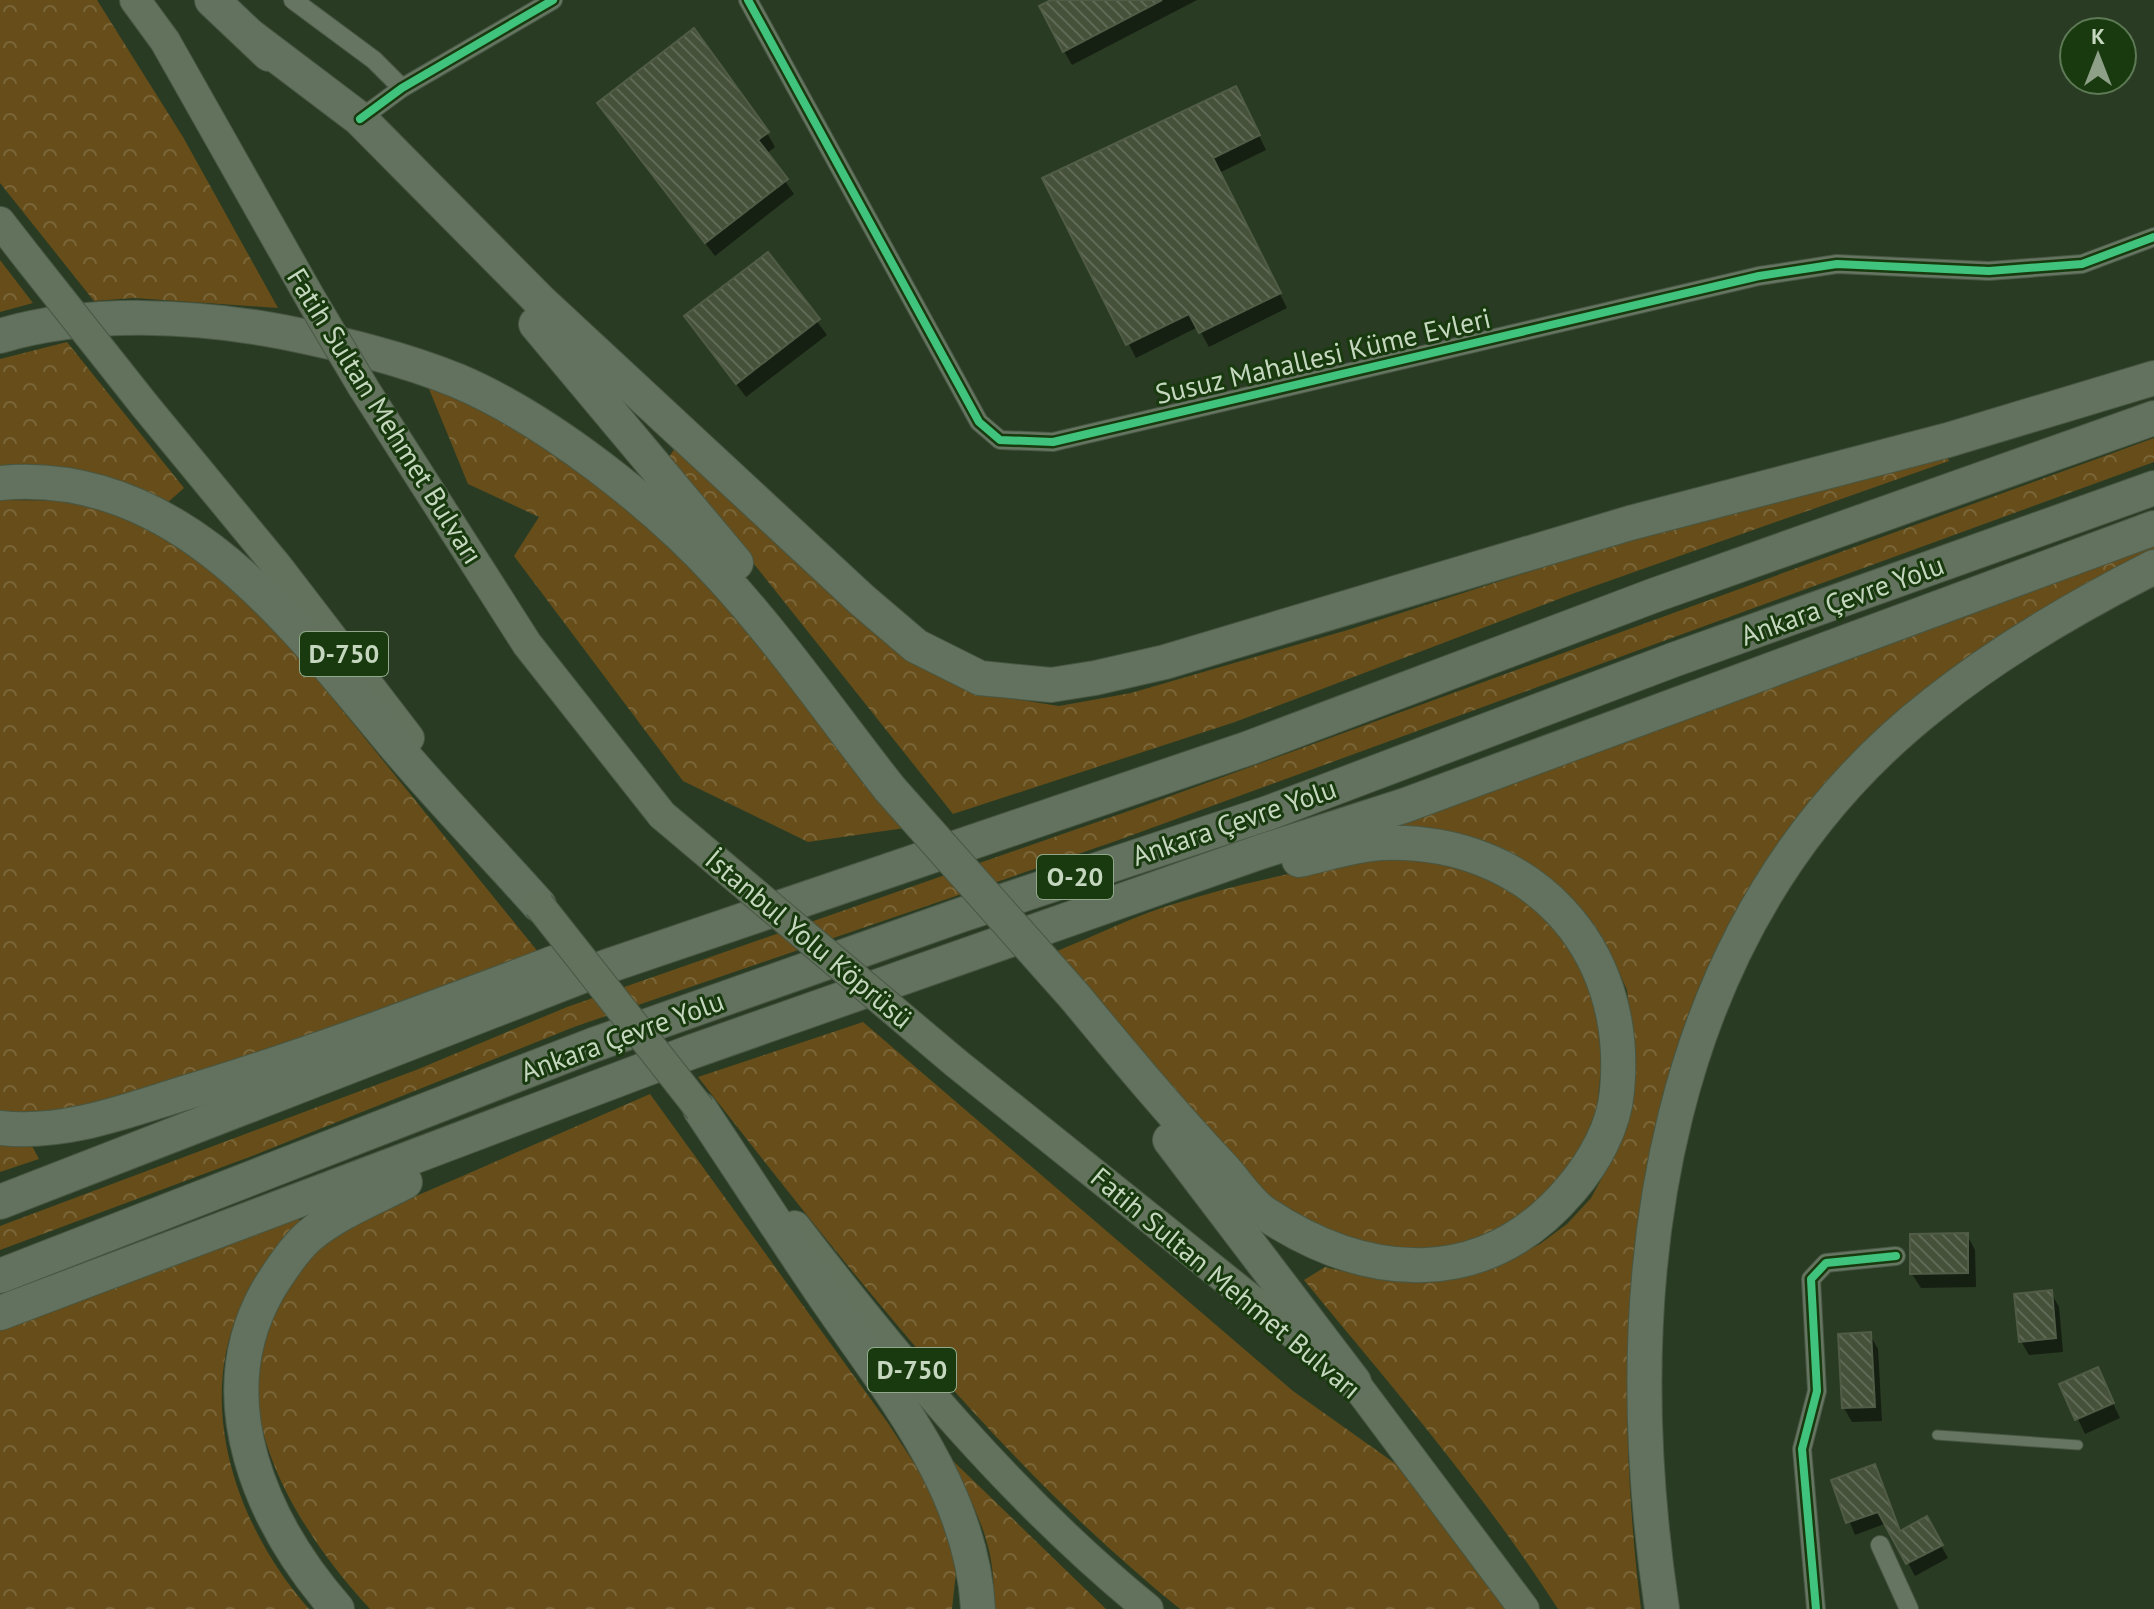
<svg xmlns="http://www.w3.org/2000/svg" width="2154" height="1609" viewBox="0 0 2154 1609" font-family="'PT Sans',sans-serif">
<style>
.forest{fill:url(#forest-crowns)}
.shadow{fill:#0007}
.building{fill:url(#building-back-hatch);stroke:#515c46;stroke-width:2}
.lines{fill:none;stroke-linecap:round;stroke-linejoin:round}
.service-casing{stroke:#485743;stroke-width:11}
.minor-casing{stroke:#485743;stroke-width:20}
.trunk-casing{stroke:#485743;stroke-width:32}
.motorway-casing{stroke:#485743;stroke-width:36}
.service{stroke:#667562;stroke-width:9}
.minor{stroke:#667562;stroke-width:18}
.trunk{stroke:#62725d;stroke-width:30}
.motorway{stroke:#63725e;stroke-width:34}
.trunk-bridge-casing{stroke:#485743;stroke-width:32;stroke-linecap:butt}
.motorway-bridge-casing{stroke:#485743;stroke-width:36;stroke-linecap:butt}
.trunk-bridge{stroke:#62725d;stroke-width:30}
.motorway-bridge{stroke:#63725e;stroke-width:34}
.cycleway-casing{stroke:#193a0e;stroke-width:13}
.cycleway{stroke:#40c37c;stroke-width:8}
.labels{text-anchor:middle;stroke-width:6;stroke-linejoin:round;paint-order:stroke}
.shield{fill:#193a0e;stroke:#91a98a;stroke-width:2}
.shield-label{font-size:26px;font-weight:bold;fill:#c5d8bf}
.street-label{font-size:28px;fill:#c5d8bf;stroke:#193a0e}
</style>
<defs>
<pattern id="forest-crowns" width="20" height="18" patternUnits="userSpaceOnUse" patternTransform="scale(2)"><rect width="20" height="18" fill="#664d19"/><path d="M2 6a3 3 0 1 1 6 0M12 15a3 3 0 1 1 6 0" fill="none" stroke="#7a6639"/></pattern>
<pattern id="building-back-hatch" width="6" height="6" patternUnits="userSpaceOnUse" patternTransform="scale(2)"><rect width="6" height="6" fill="#46513a"/><path d="M-1 5l2 2M0 0l6 6M5-1l2 2" fill="none" stroke="#5f6955"/></pattern>
</defs>
<rect width="100%" height="100%" fill="#293b23"/>
<!-- forest -->
<g class="forest">
<polygon points="0,0 97,0 183,137 278,308 134,298 94,301 0,183"/>
<polygon points="0,260 33,303 0,312"/>
<polygon points="67,342 184,488 167,503 105,482 12,464 0,466 0,359"/>
<path d="M427 384C486 409 560 450 610 490 727 583 814 712 905 828L808 842 683 781 514 556 539 517 468 484Z"/>
<polygon points="2154,438 2154,462 1116,841 574,1027 252,1156 0,1250 0,1226 416,1070 567,1007 1143,806"/>
<polygon points="677,445 975,693 1059,706 1131,693 1351,629 1631,539 1945,452 1949,461 1572,594 1235,722 953,814 669,457"/>
<polygon points="0,500 98,501 214,563 296,653 543,958 101,1106 0,1118"/>
<path d="M2154 540V557C2102 587 2051 617 1999 647 1974 662 1945 675 1922 693 1637 914 1600 1275 1641 1609H1558C1483 1492 1392 1387 1304 1280L1325 1267 1372 1278 1418 1281 1512 1258 1540 1244 1567 1224 1591 1198 1610 1163 1634 1052 1627 990 1615 964 1601 938 1544 875 1517 856 1485 843 1381 829Z"/>
<path d="M1430 854 1525 894 1575 956 1591 993 1599 1029 1601 1068 1597 1108 1583 1143 1562 1176 1534 1206 1505 1229 1444 1251 1349 1243 1262 1192 1118 1030 1057 951C1097 935 1136 915 1177 903 1260 877 1344 861 1430 854Z"/>
<path d="M863 1022 1293 1391 1410 1474 1511 1609H1180C992 1457 846 1265 698 1077Z"/>
<path d="M650 1094 888 1423 943 1508 958 1554 952 1609H370C307 1541 234 1432 262 1333 266 1319 279 1304 286 1291 304 1262 319 1238 350 1221 372 1208 400 1204 423 1193 499 1160 575 1127 650 1094Z"/>
<polygon points="0,1143 31,1144 39,1159 0,1172"/>
<path d="M298 1217 303 1225C279 1253 252 1279 238 1313 196 1414 241 1532 309 1609H0V1324Z"/>
<path d="M951 1459 1106 1609H993C998 1547 976 1512 951 1459Z"/>
</g>
<!-- shadow -->
<g class="shadow">
<polygon points="1056,0 1197,0 1072,65 1064,51"/>
<polygon points="1243,103 1266,150 1219,173 1287,308 1209,347 1198,327 1136,358 1044,179"/>
<polygon points="600,104 767,133 775,147 766,154 794,194 715,256"/>
<polygon points="767,255 827,335 746,397 686,317"/>
<polygon points="1967,1235 1975,1250 1976,1287 1921,1288 1912,1274"/>
<polygon points="2051,1293 2059,1307 2063,1352 2029,1355 2021,1341"/>
<polygon points="1870,1335 1878,1349 1882,1421 1852,1422 1844,1408"/>
<polygon points="2097,1370 2120,1418 2085,1434 2062,1385"/>
<polygon points="1874,1466 1901,1532 1926,1519 1948,1558 1915,1576 1887,1523 1855,1535 1833,1481"/>
</g>
<!-- building -->
<g class="building">
<polygon points="1051,0 1162,0 1063,52 1039,6"/>
<polygon points="694,28 769,132 758,140 788,179 705,243 597,103"/>
<polygon points="1236,86 1260,135 1213,158 1281,293 1199,333 1189,314 1126,345 1042,178"/>
<polygon points="768,252 820,319 736,384 684,316"/>
<polygon points="1968,1233 1968,1273 1910,1274 1910,1234"/>
<polygon points="2052,1290 2056,1338 2019,1342 2014,1294"/>
<polygon points="1871,1332 1875,1407 1842,1408 1838,1334"/>
<polygon points="2098,1367 2114,1403 2075,1420 2059,1384"/>
<polygon points="1875,1464 1900,1531 1927,1516 1943,1545 1906,1564 1878,1512 1846,1523 1831,1480"/>
</g>
<g class="lines">
<!-- service casing -->
<g class="service-casing">
<polyline id="service" points="1937,1435 2078,1445"/>
</g>
<!-- minor casing -->
<g class="minor-casing">
<g id="minor">
<polyline points="293,0 374,60 402,88"/>
<polyline points="748,0 979,422 1000,440 1053,442 1759,276 1837,264 1989,271 2082,264 2154,237"/>
<polyline points="360,119 402,88 553,0"/>
<polyline points="1880,1545 1909,1609"/>
<polyline points="1816,1609 1802,1449 1817,1391 1811,1279 1826,1263 1896,1256"/>
</g>
</g>
<!-- trunk casing -->
<g class="trunk-casing">
<g id="trunk">
<polyline points="135,0 165,41 312,301"/>
<polyline points="0,222 28,258"/>
<polyline points="363,387 527,644 662,815"/>
<polyline points="146,407 277,566 409,738"/>
<polyline points="956,1063 1354,1382 1524,1609"/>
<path d="M795 1226C900 1363 1013 1499 1148 1609"/>
</g>
</g>
<!-- motorway casing -->
<g class="motorway-casing">
<g id="motorway">
<polyline points="212,0 269,54"/>
<polyline points="253,38 360,119 540,301 862,600 916,646 980,678 1051,685 1095,678 1165,662 1630,523 1948,440 2154,378"/>
<polyline points="536,324 736,563"/>
<path d="M0 336C88 310 193 315 283 332 342 344 402 358 458 381 547 419 655 504 720 575 781 641 834 718 890 789"/>
<path d="M0 483C178 467 290 620 392 742 439 798 490 850 539 905"/>
<path d="M1075 997C1123 1055 1171 1113 1223 1168 1236 1182 1248 1202 1264 1213 1368 1282 1485 1291 1571 1189 1594 1162 1614 1127 1617 1091 1631 945 1528 838 1383 843 1355 844 1326 854 1299 860"/>
<path d="M700 1109C742 1172 783 1235 825 1297 890 1392 972 1489 978 1609"/>
<path d="M0 1128C61 1135 121 1113 178 1095 309 1056 436 1007 564 959"/>
<polyline points="1170,1140 1354,1382"/>
<polyline points="0,1202 608,966 1249,748 1655,595 2154,418"/>
<polyline points="0,1276 593,1045 961,915 1268,813 1673,660 2154,488"/>
<polyline points="0,1313 691,1052 1260,852 1406,805 2154,528"/>
<path d="M337 1609C262 1523 206 1399 268 1290 279 1272 293 1250 309 1236 336 1213 374 1198 405 1182"/>
<path d="M1662 1609C1613 1281 1657 920 1935 703 2001 650 2079 605 2154 567"/>
</g>
</g>
<!-- service -->
<use href="#service" class="service"/>
<!-- minor -->
<use href="#minor" class="minor"/>
<!-- trunk -->
<use href="#trunk" class="trunk"/>
<!-- motorway -->
<use href="#motorway" class="motorway"/>
<!-- trunk-bridge casing -->
<g class="trunk-bridge-casing">
<g id="trunk-bridge">
<polyline points="28,258 146,407"/>
<polyline points="312,301 363,387"/>
<polyline points="662,815 956,1063"/>
<polyline points="539,905 700,1109"/>
</g>
</g>
<!-- motorway-bridge casing -->
<g class="motorway-bridge-casing">
<polyline id="motorway-bridge" points="890,789 1075,997"/>
</g>
<!-- trunk-bridge -->
<use href="#trunk-bridge" class="trunk-bridge"/>
<!-- motorway-bridge -->
<use href="#motorway-bridge" class="motorway-bridge"/>
<!-- cycleway casing -->
<g class="cycleway-casing">
<g id="cycleway">
<polyline points="748,0 979,422 1000,440 1053,442 1759,276 1837,264 1989,271 2082,264 2154,237"/>
<polyline points="360,119 402,88 553,0"/>
<polyline points="1816,1609 1802,1449 1817,1391 1811,1279 1826,1263 1896,1256"/>
</g>
</g>
<!-- cycleway -->
<use href="#cycleway" class="cycleway"/>
</g>
<g class="labels">
<!-- shield labels -->
<g class="shield">
<rect x="300" y="632" width="88" height="44" rx="6"/>
<rect x="1037" y="855" width="76" height="44" rx="6"/>
<rect x="868" y="1348" width="88" height="44" rx="6"/>
</g>
<g class="shield-label">
<text x="344" y="663">D-750</text>
<text x="1075" y="886">O-20</text>
<text x="912" y="1379">D-750</text>
</g>
<!-- street labels -->
<g class="street-label">
<text transform="translate(1323 356) rotate(-13)" y="10">Susuz Mahallesi Küme Evleri</text>
<text transform="translate(385 416) rotate(58)" y="10">Fatih Sultan Mehmet Bulvarı</text>
<text transform="translate(1842 600) rotate(-20)" y="10">Ankara Çevre Yolu</text>
<text transform="translate(1234 822) rotate(-19)" y="10">Ankara Çevre Yolu</text>
<text transform="translate(809 939) rotate(40)" y="10">İstanbul Yolu Köprüsü</text>
<text transform="translate(622 1036) rotate(-20)" y="10">Ankara Çevre Yolu</text>
<text transform="translate(1226 1283) rotate(40)" y="10">Fatih Sultan Mehmet Bulvarı</text>
</g>
</g>
<!-- north arrow -->
<g transform="translate(2098 56)"><circle r="38" fill="#193a0e" stroke="#5e7955" stroke-width="2"/>
<path d="M0-6L14 30L0 20L-14 30Z" fill="#8ea188"/>
<text y="-12" font-size="22" font-weight="bold" text-anchor="middle" fill="#c5d8bf">K</text>
</g>
</svg>
